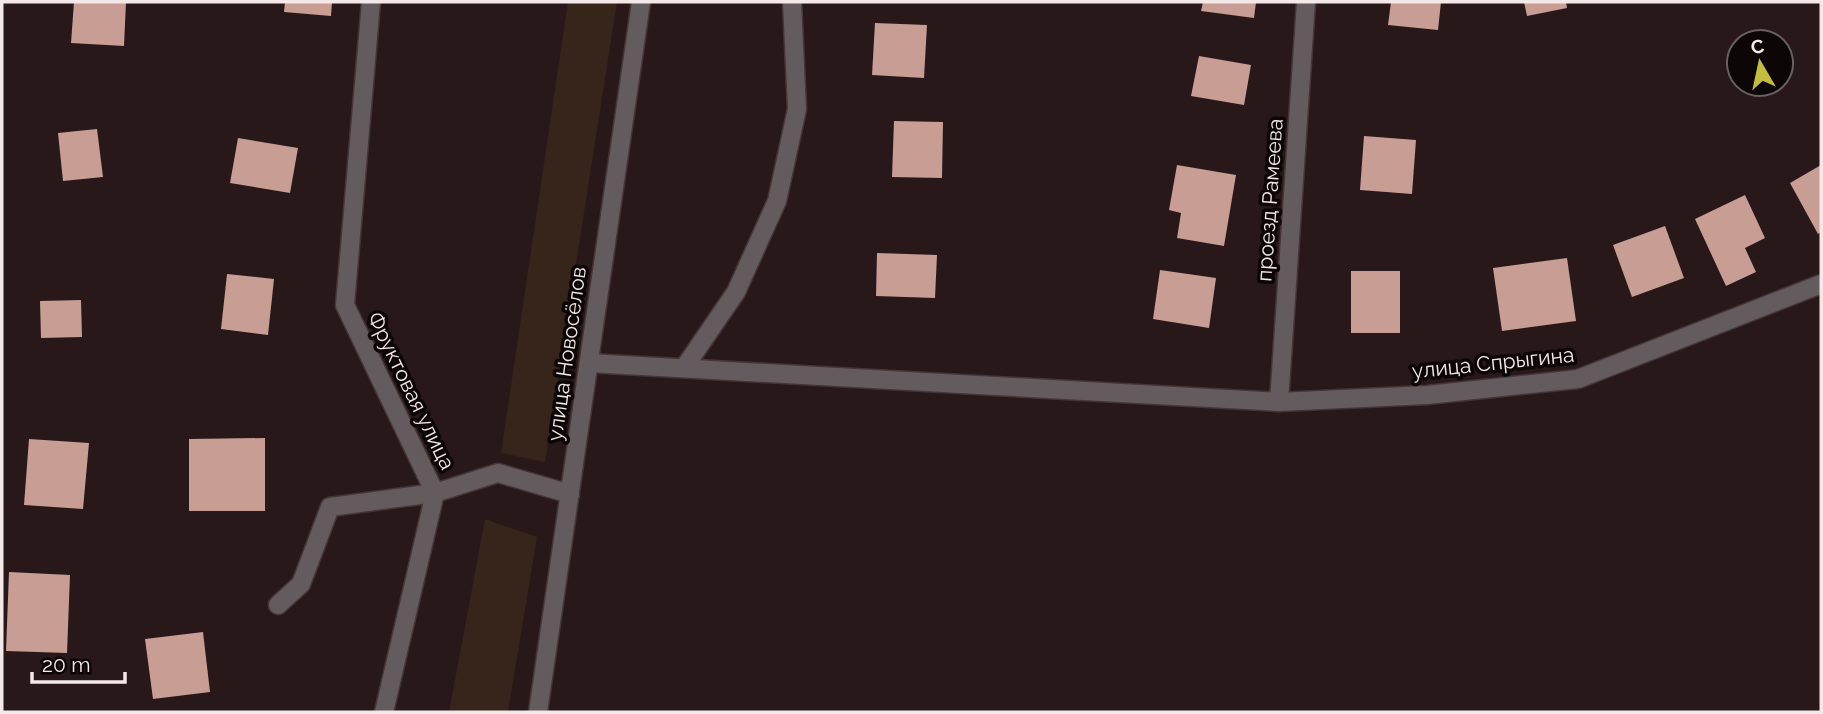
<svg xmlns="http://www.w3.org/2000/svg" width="1823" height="714" viewBox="0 0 1823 714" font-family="Raleway,sans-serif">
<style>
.green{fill:#36251b}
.building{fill:#c79d94}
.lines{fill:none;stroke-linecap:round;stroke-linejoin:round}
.service-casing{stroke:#453537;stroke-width:21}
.minor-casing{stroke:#453537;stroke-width:21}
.tertiary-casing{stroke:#453537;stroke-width:21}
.service{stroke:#645b5e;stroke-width:18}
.minor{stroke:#645b5e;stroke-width:18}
.tertiary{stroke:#645b5e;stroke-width:18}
.labels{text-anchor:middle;stroke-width:7;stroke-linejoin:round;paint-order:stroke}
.street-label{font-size:21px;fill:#f4e8e8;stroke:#0d0606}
</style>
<rect width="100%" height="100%" fill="#29181a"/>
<!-- green -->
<g class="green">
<polygon points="568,2 617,2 545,462 501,453"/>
<polygon points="485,519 537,537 508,712 449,712"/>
</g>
<!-- building -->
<g class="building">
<polygon points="74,2 126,2 124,46 71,43"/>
<polygon points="285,2 332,2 331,16 284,12"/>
<polygon points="1203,2 1256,2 1254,18 1201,11"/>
<polygon points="1391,2 1441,2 1438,30 1388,25"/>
<polygon points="1524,2 1566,2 1567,8 1527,16"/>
<polygon points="875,23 927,25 924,78 872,75"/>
<polygon points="1199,56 1251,65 1244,105 1191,96"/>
<polygon points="894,121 943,122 942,178 892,177"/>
<polygon points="97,129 103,177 63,181 58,133"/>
<polygon points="1364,136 1416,140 1412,194 1360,190"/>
<polygon points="238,138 298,148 290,193 230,183"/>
<polygon points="1177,165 1236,175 1224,246 1177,238 1181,213 1169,210"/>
<polygon points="1821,165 1821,232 1818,234 1790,183"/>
<polygon points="1745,195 1765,238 1745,248 1756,272 1726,286 1695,219"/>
<polygon points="1665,226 1684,278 1632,297 1613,245"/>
<polygon points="877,253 937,255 935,298 876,296"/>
<polygon points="1567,258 1576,321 1502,331 1493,268"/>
<polygon points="1160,270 1216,278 1209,328 1153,319"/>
<rect x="1351" y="271" width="49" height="62"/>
<polygon points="227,274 274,279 268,335 221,329"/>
<polygon points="81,300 82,337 41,338 40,301"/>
<polygon points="265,438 265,511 189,511 189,439"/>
<polygon points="29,439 89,443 83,509 24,505"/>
<polygon points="9,572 70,575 67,653 6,651"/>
<polygon points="203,632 210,692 153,699 145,639"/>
</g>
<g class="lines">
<!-- service casing -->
<g class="service-casing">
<polyline id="service" points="278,605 301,584 330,507 435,493"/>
</g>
<!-- minor casing -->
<g class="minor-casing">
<g id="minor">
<polyline points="371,2 345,305 435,493 384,712"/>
<polyline points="589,363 1279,402 1427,395 1578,379 1821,284"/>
<polyline points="684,368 736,292 777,201 797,109 792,2"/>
<polyline points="1279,402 1306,2"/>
<polyline points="435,493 498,473 570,494"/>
</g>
</g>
<!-- tertiary casing -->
<g class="tertiary-casing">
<polyline id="tertiary" points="538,712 641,2"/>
</g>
<!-- service -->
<use href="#service" class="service"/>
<!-- minor -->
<use href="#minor" class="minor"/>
<!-- tertiary -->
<use href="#tertiary" class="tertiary"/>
</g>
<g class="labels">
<!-- street labels -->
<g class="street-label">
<text transform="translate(1270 200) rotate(-86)" y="7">проезд Рамеева</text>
<text transform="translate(567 354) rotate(-82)" y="7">улица Новосёлов</text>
<text transform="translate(1493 363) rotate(-6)" y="7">улица Спрыгина</text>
<text transform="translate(411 391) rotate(64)" y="7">Фруктовая улица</text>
</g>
</g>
<!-- border -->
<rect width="1823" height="714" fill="none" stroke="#f4e8e8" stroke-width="7"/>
<!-- north arrow -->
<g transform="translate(1760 63) rotate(351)"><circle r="33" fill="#0d0606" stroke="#696060" stroke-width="2"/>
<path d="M0-5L12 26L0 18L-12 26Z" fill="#c4bc3d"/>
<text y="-10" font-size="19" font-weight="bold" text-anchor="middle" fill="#f4e8e8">С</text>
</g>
<!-- scale -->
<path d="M32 672v10h93v-10" fill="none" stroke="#f4e8e8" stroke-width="3.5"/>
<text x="42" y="672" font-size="21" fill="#f4e8e8" stroke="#0d0606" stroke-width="5" paint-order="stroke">20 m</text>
</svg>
